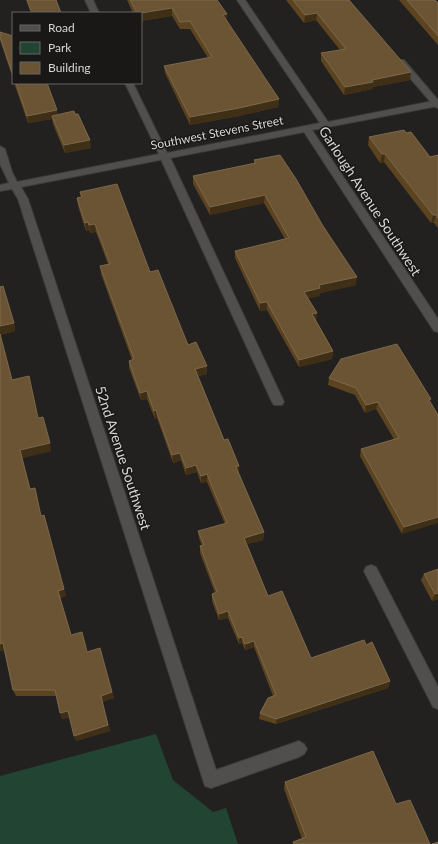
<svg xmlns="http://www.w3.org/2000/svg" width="438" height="844" viewBox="0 0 438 844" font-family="Lato,sans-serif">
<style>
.green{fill:#243}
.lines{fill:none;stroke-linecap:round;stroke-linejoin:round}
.service-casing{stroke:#3d3c3a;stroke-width:2}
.minor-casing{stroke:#3d3c3a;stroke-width:2}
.service{fill:#514f4d;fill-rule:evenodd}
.minor{fill:#514f4d;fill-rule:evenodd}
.wall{fill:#5d4420}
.shaded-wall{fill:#402f17}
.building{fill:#6a5433;stroke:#7c684c}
.labels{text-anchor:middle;stroke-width:3;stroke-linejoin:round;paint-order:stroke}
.far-street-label{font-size:12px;fill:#d8d6d5;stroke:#1a1816}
.street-label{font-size:14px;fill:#d8d6d5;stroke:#1a1816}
</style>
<rect width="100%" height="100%" fill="#23211f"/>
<!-- green -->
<polygon class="green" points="156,734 173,780 213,812 226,808 238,844 0,844 0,776"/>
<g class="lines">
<!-- service casing -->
<g class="service-casing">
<g id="service">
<polygon points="398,60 404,60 438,100 438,108 435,107 398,64"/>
<polygon points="164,152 169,155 284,402 282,405 274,405 272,402 159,155"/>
<polygon points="371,565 376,567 438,687 438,709 433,707 364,571 366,567"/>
</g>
</g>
<!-- minor casing -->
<g class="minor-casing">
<g id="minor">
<polygon points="85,0 93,0 99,13 91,13"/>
<polygon points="237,0 245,0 328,122 438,100 438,106 312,130 438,319 438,332 434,331 304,132 21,187 28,199 216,770 299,741 304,744 307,749 304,754 299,757 211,788 205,786 203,780 18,199 12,189 0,191 0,185 9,183 0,164 0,146 5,149 12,172 17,182 159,154 125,83 133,83 167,153 320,123"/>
</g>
</g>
<!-- service -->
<use href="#service" class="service"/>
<!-- minor -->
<use href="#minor" class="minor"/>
</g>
<!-- wall -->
<g class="wall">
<polygon points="26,0 56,0 61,13 31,13"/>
<polygon points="127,0 217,0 227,22 279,99 278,107 239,116 190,125 165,73 164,66 208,58 190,29 180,29 172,16 141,21 141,13 133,13"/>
<polygon points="286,0 349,0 410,80 373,87 372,89 344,95 321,61 321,53 340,50 316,20 304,23"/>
<polygon points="399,0 435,0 438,3 438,45"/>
<polygon points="13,36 13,79 0,40 0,37"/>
<polygon points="14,83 47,83 58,115 91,148 65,153 53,124 52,119 28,123"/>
<polygon points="406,133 430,157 438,155 438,228 434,223 431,223 384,162 380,163 368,145 369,137"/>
<polygon points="254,160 356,285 320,293 319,296 308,298 317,313 316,320 333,351 332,359 299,367 267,310 260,311 235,258 235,251 285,239 264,203 210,215 193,184 193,176 254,163"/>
<polygon points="80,192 150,272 188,345 207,374 198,376 224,440 264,532 263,540 247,544 268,596 311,658 366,645 390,681 388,688 276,724 259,719 260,713 273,696 254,647 245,650 242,643 239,644 228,618 219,620 212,601 212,594 215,593 200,553 200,546 202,546 199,538 198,531 225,524 207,482 201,483 197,472 186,475 181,460 173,463 157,418 155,419 147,399 141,400 129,368 129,361 132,360 101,274 100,266 108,264 96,232 90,233 89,230 86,231 78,206 77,198 81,197"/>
<polygon points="0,287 14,323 15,331 0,335 12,380 38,418 51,451 22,458 30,489 41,516 66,596 60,598 71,635 87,652 112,692 114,698 102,702 110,731 76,741 70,717 62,719 56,696 16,696 13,690 4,650 0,651"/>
<polygon points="329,378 430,402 438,415 402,534 360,456 361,449 394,439 376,409 365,413 355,395 328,385"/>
<polygon points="424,574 438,599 432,601 421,580"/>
<polygon points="285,782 396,804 430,844 293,844 293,842 302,839 284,789"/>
</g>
<!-- shaded-wall -->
<g class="shaded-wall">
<polygon points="172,8 172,16 141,21 141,13"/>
<polygon points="317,13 316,20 304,23 305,15"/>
<polygon points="227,14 227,22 223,15"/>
<polygon points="411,72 410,80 373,87 372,89 344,95 345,87 372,80"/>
<polygon points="279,99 278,107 239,116 190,125 190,117"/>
<polygon points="57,110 58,118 52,116 52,119 28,123 27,116"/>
<polygon points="90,140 91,148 65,153 64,145"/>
<polygon points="382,154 385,154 384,162 380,163"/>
<polygon points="265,195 264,203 210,215 210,207"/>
<polygon points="433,215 436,215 434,223 431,223"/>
<polygon points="88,222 89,230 86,231 85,223"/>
<polygon points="95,224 96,232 90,233 89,225"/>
<polygon points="357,277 356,285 320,293 319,296 303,300 304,292 319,285"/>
<polygon points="267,302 267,310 260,311 260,303"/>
<polygon points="317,313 316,320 312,314"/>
<polygon points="14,323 15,331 0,335 0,326"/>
<polygon points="333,351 332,359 299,367 299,360"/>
<polygon points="207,366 207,374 195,377 195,369"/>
<polygon points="147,391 147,399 141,400 140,393"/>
<polygon points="378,402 376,409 365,413 366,405"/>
<polygon points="156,410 157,418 155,419 154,411"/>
<polygon points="50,443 51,451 22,458 20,450"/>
<polygon points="180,453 181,460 173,463 172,455"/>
<polygon points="196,465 197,472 186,475 186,468"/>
<polygon points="239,466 239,473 236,467"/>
<polygon points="207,474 207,482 201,483 201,476"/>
<polygon points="438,517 438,523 402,534 404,527"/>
<polygon points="264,532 263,540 244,545 244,538"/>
<polygon points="64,589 66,596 60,598 58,591"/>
<polygon points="438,593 438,599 432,601 435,594"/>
<polygon points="228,611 228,618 219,620 219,614"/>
<polygon points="242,637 242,643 239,644 239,638"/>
<polygon points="254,641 254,647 245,650 245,644"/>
<polygon points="3,643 6,649 0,651 0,644"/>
<polygon points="390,681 388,688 276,724 276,719"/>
<polygon points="112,692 114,698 102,702 101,696"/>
<polygon points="68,711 70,717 62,719 60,713"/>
<polygon points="108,725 110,731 76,741 74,736"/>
</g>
<!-- building -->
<g class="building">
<polygon points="27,0 56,0 61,13 32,13"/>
<polygon points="130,0 217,0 227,14 223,15 279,99 239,108 190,117 164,66 212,57 190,21 180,22 172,8 141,13 137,13"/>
<polygon points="293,0 349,0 411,72 372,80 373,82 345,87 321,53 346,49 317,13 305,15"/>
<polygon points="407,0 435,0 438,3 438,36"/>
<polygon points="0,32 13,36 13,75 0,37"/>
<polygon points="16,83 47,83 57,110 27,116"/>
<polygon points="74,111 75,114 78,114 90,140 64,145 52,116"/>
<polygon points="404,130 406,133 411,132 430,157 438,155 438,218 436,215 433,215 385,154 382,154 369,137"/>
<polygon points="280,155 296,179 323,226 357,277 319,285 320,288 304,292 317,313 312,314 333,351 299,360 267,302 260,303 235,251 289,238 265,195 210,207 193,176 256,163 254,160"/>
<polygon points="117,184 150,272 158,270 188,345 196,342 207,366 195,369 224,440 228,439 239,466 236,467 264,532 244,538 268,596 282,591 311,658 364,640 366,645 372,642 390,681 276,719 260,713 268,698 276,695 254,641 245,644 242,637 239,638 228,611 219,614 212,594 217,592 200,546 204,545 198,531 227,523 207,474 201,476 196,465 186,468 180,453 172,455 156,410 154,411 147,391 140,393 129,361 134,359 100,266 110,264 95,224 89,225 88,222 85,223 77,198 82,197 80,192"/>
<polygon points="3,286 14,323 0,326 0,287"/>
<polygon points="0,334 12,380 29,376 38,418 43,417 50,443 20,450 30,489 35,488 41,516 44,515 64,589 58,591 71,635 82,632 87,652 100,648 112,692 101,696 108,725 74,736 68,711 60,713 55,690 13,690 3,643 0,644"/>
<polygon points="397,344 426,391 431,399 429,400 438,415 438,517 404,527 361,449 399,438 378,402 366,405 356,388 329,378 341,359"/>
<polygon points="438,569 438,593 435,594 424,574"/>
<polygon points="373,751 396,804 410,800 430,844 294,844 293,842 306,837 285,782"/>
<polygon points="438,842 438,844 432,844"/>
</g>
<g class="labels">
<!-- far-street labels -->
<g class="far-street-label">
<text transform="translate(217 133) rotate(-11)" y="4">Southwest Stevens Street</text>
</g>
<!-- street labels -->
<g class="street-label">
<text transform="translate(370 201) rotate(57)" y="5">Garlough Avenue Southwest</text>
<text transform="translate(123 458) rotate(72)" y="5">52nd Avenue Southwest</text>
</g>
</g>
<!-- legend -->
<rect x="12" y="12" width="130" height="72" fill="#1a1816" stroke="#666462"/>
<rect x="20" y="25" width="20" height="6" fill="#514f4d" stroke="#666462"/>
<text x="48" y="32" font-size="12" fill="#d8d6d5">Road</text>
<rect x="20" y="42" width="20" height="12" fill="#224433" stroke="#666462"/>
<text x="48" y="52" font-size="12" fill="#d8d6d5">Park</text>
<rect x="20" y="62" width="20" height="12" fill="#6a5433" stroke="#666462"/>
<text x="48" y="72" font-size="12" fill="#d8d6d5">Building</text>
</svg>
